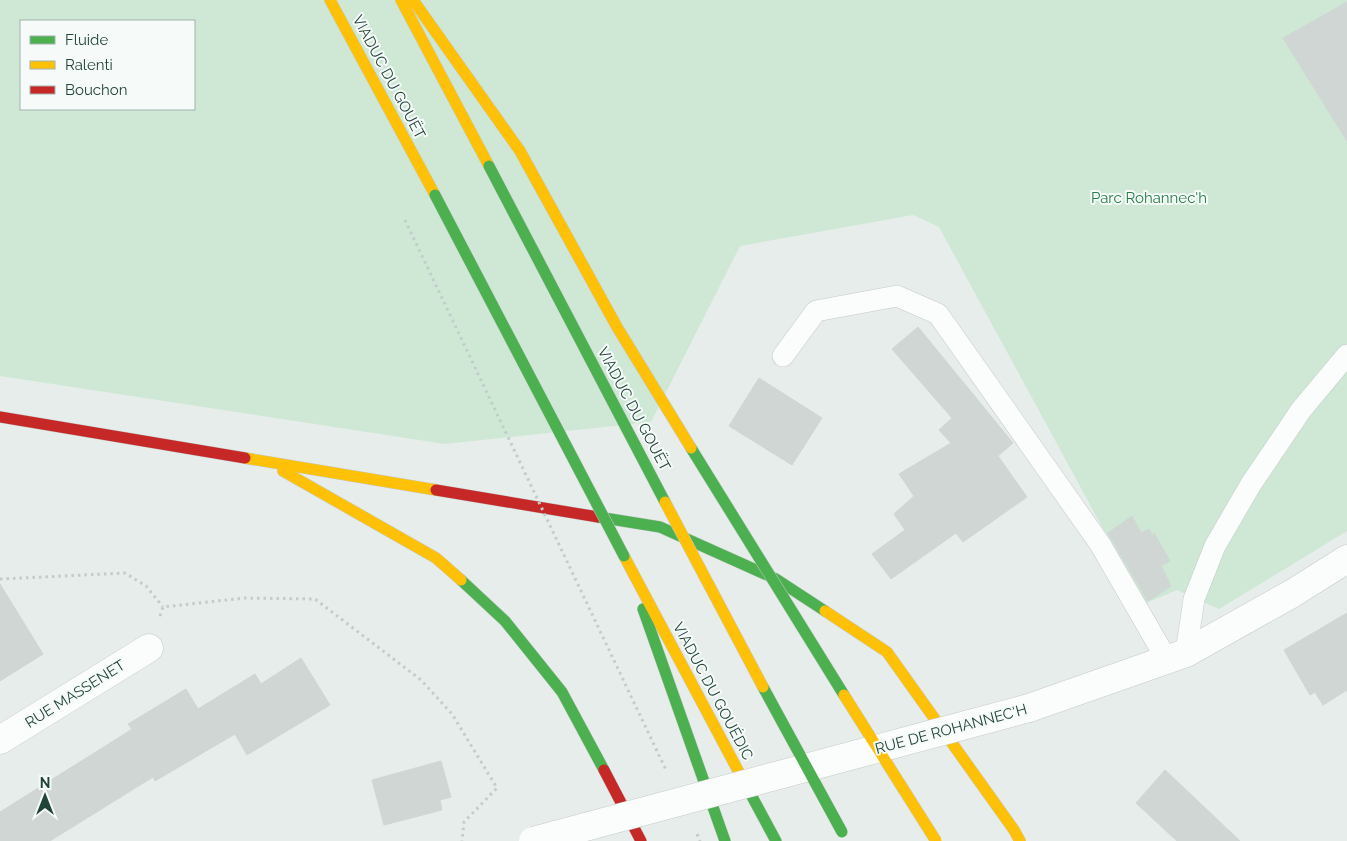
<svg xmlns="http://www.w3.org/2000/svg" width="1347" height="841" viewBox="0 0 1347 841" font-family="Raleway,sans-serif">
<style>
.green{fill:#cfe8d6;fill-rule:evenodd}
.building{fill:#cfd6d3;stroke:#cfd6d3}
.lines{fill:none;stroke-linecap:round;stroke-linejoin:round}
.lane-casing{stroke:#c4cac7;stroke-width:22}
.street-casing{stroke:#c4cac7;stroke-width:29}
.fast-casing{stroke:#c3cbc8;stroke-width:12}
.slow-casing{stroke:#c3cbc8;stroke-width:12}
.jam-casing{stroke:#c3cbc8;stroke-width:12}
.path{stroke:#c2ccca;stroke-width:3;stroke-dasharray:2.5 4;stroke-linecap:butt}
.lane{stroke:#fbfcfc;stroke-width:21}
.street{stroke:#fbfcfc;stroke-width:28}
.fast{stroke:#4caf50;stroke-width:11}
.slow{stroke:#ffc107;stroke-width:11}
.jam{stroke:#c62828;stroke-width:11}
.street-bridge-casing{stroke:#c4cac7;stroke-width:29;stroke-linecap:butt}
.fast-bridge-casing{stroke:#c3cbc8;stroke-width:12;stroke-linecap:butt}
.slow-bridge-casing{stroke:#c3cbc8;stroke-width:12;stroke-linecap:butt}
.path-bridge{stroke:#c2ccca;stroke-width:3;stroke-dasharray:2.5 4;stroke-linecap:butt}
.street-bridge{stroke:#fbfcfc;stroke-width:28}
.fast-bridge{stroke:#4caf50;stroke-width:11}
.slow-bridge{stroke:#ffc107;stroke-width:11}
.labels{text-anchor:middle;stroke-width:4;stroke-linejoin:round;paint-order:stroke}
.street-label{font-size:15px;fill:#21443a;stroke:#f6fbf9}
.park-label{font-size:15px;fill:#268048;stroke:#f6fbf9}
</style>
<rect width="100%" height="100%" fill="#e7edea"/>
<!-- green -->
<path class="green" d="M0 0H1347V531L1219 609 1177 590 1144 604 939 227 913 215 740 246 651 422 445 444 0 376ZM21 21H194V109H21Z"/>
<!-- building -->
<g class="building">
<polygon points="1347,2 1347,141 1283,38"/>
<polygon points="918,327 1013,443 998,456 1027,497 963,542 956,533 891,579 872,554 905,530 894,514 914,496 899,474 951,443 939,430 952,418 892,349"/>
<polygon points="759,378 822,418 792,465 729,426"/>
<polygon points="1132,516 1141,533 1149,529 1152,535 1154,533 1170,561 1161,566 1171,586 1148,601 1108,533"/>
<polygon points="0,584 43,654 0,681"/>
<polygon points="1347,613 1347,690 1323,705 1315,692 1310,695 1284,650"/>
<polygon points="301,658 330,705 247,755 235,734 155,781 153,777 50,841 0,841 0,812 126,733 132,729 128,724 186,689 198,709 255,674 261,684"/>
<polygon points="441,761 451,797 440,800 442,810 384,825 372,780"/>
<polygon points="1165,770 1200,803 1240,841 1177,841 1136,803"/>
</g>
<g class="lines">
<!-- lane casing -->
<g class="lane-casing">
<g id="lane">
<polyline points="783,356 816,311 897,296 938,314 1100,544 1167,660"/>
<polyline points="1186,653 1194,599 1215,546 1251,484 1301,410 1347,355"/>
</g>
</g>
<!-- street casing -->
<g class="street-casing">
<g id="street">
<polyline points="1029,708 1186,653 1293,593 1347,559"/>
<polyline points="0,740 149,648"/>
</g>
</g>
<!-- fast casing -->
<g class="fast-casing">
<g id="fast">
<polyline points="598,517 660,527 776,579 825,611"/>
<polyline points="461,580 505,621 562,692 604,770"/>
<polyline points="643,609 725,841"/>
<polyline points="742,778 776,841"/>
</g>
</g>
<!-- slow casing -->
<g class="slow-casing">
<g id="slow">
<polyline points="330,0 435,195"/>
<polyline points="401,0 489,166"/>
<polyline points="413,0 520,151"/>
<polyline points="245,458 436,490"/>
<polyline points="283,471 436,558 461,580"/>
<polyline points="624,556 742,778"/>
<polyline points="825,611 887,652 1014,830 1020,841"/>
</g>
</g>
<!-- jam casing -->
<g class="jam-casing">
<g id="jam">
<polyline points="0,417 245,458"/>
<polyline points="436,490 598,517"/>
<polyline points="604,770 641,841"/>
</g>
</g>
<!-- path -->
<g class="path">
<polyline points="0,579 125,573 146,586 163,607"/>
<polyline points="160,616 163,607 244,598 315,599 421,680 452,714 497,788 464,822 462,841"/>
</g>
<!-- lane -->
<use href="#lane" class="lane"/>
<!-- street -->
<use href="#street" class="street"/>
<!-- fast -->
<use href="#fast" class="fast"/>
<!-- slow -->
<use href="#slow" class="slow"/>
<!-- jam -->
<use href="#jam" class="jam"/>
<!-- street-bridge casing -->
<g class="street-bridge-casing">
<polyline id="street-bridge" points="533,841 1029,708"/>
</g>
<!-- fast-bridge casing -->
<g class="fast-bridge-casing">
<g id="fast-bridge">
<polyline points="489,166 665,502"/>
<polyline points="435,195 624,556"/>
<polyline points="691,448 844,695"/>
<polyline points="763,687 842,832"/>
</g>
</g>
<!-- slow-bridge casing -->
<g class="slow-bridge-casing">
<g id="slow-bridge">
<polyline points="520,151 617,327 691,448"/>
<polyline points="665,502 763,687"/>
<polyline points="844,695 936,841"/>
</g>
</g>
<!-- path-bridge -->
<g class="path-bridge">
<polyline points="405,220 666,770"/>
<polyline points="697,834 700,841"/>
</g>
<!-- street-bridge -->
<use href="#street-bridge" class="street-bridge"/>
<!-- fast-bridge -->
<use href="#fast-bridge" class="fast-bridge"/>
<!-- slow-bridge -->
<use href="#slow-bridge" class="slow-bridge"/>
</g>
<g class="labels">
<!-- street labels -->
<g class="street-label">
<text transform="translate(389 77) rotate(62)" y="5">VIADUC DU GOUËT</text>
<text transform="translate(634 409) rotate(62)" y="5">VIADUC DU GOUËT</text>
<text transform="translate(713 691) rotate(62)" y="5">VIADUC DU GOUÉDIC</text>
<text transform="translate(75 694) rotate(-32)" y="5">RUE MASSENET</text>
<text transform="translate(951 729) rotate(-15)" y="5">RUE DE ROHANNEC'H</text>
</g>
<!-- park labels -->
<g class="park-label">
<text x="1149" y="203">Parc Rohannec'h</text>
</g>
</g>
<!-- legend -->
<rect x="20" y="20" width="175" height="90" fill="#f6fbf9" stroke="#a1b2ad"/>
<rect x="30" y="36" width="25" height="8" fill="#4caf50" stroke="#a1b2ad"/>
<text x="65" y="45" font-size="15" fill="#21443a">Fluide</text>
<rect x="30" y="61" width="25" height="8" fill="#ffc107" stroke="#a1b2ad"/>
<text x="65" y="70" font-size="15" fill="#21443a">Ralenti</text>
<rect x="30" y="86" width="25" height="8" fill="#c62828" stroke="#a1b2ad"/>
<text x="65" y="95" font-size="15" fill="#21443a">Bouchon</text>
<!-- north arrow -->
<g transform="translate(45 796)" stroke="#f6fbf9" stroke-width="4" paint-order="stroke">
<path d="M0-4L9 19L0 12L-9 19Z" fill="#21443a"/>
<text y="-8" font-size="14" font-weight="bold" text-anchor="middle" fill="#21443a">N</text>
</g>
</svg>
